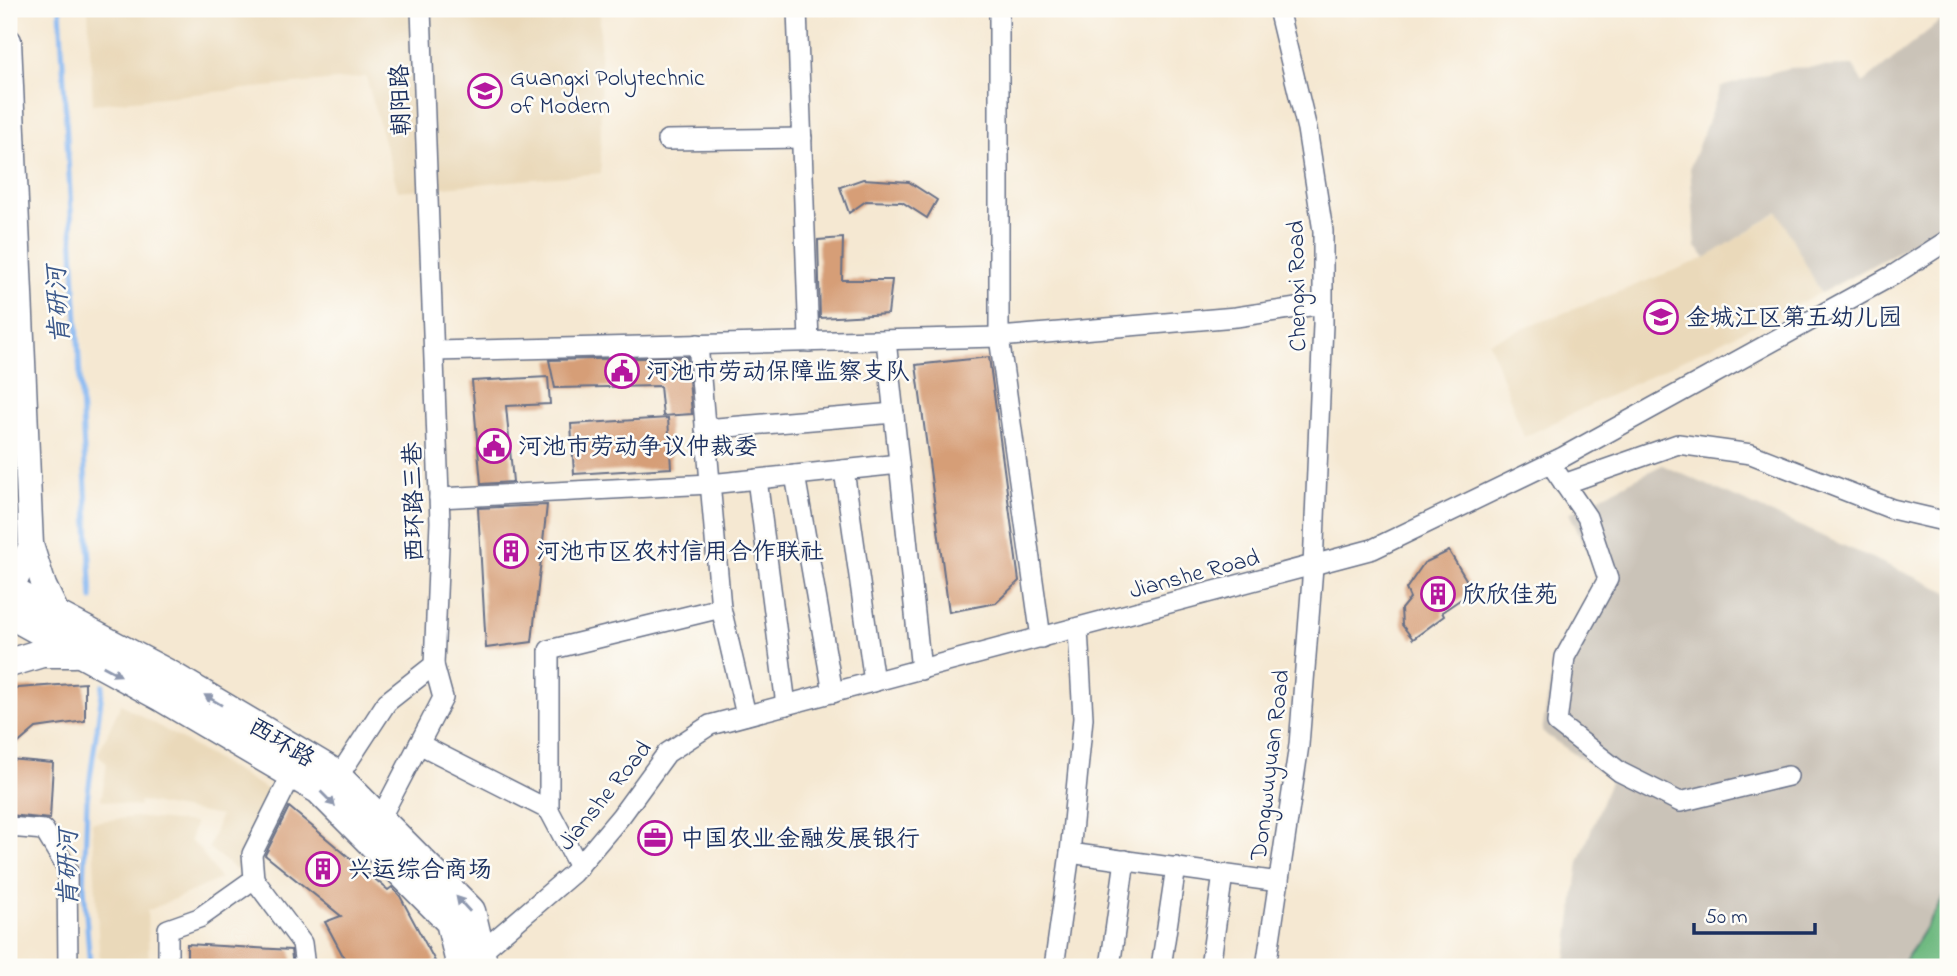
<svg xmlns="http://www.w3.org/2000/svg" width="1957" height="976" viewBox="0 0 1957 976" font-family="'Indie Flower','LXGW WenKai TC',sans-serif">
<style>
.built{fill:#ead9ba}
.industrial{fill:#cac3b8}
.forest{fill:#6fba81;stroke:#457470;stroke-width:2}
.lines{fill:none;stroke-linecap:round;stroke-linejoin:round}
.stream{stroke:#85b7f2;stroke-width:5}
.building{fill:#d69e77}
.minor-casing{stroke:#677087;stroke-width:22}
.major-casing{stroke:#677087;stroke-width:27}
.highway-casing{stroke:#677087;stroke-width:31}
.minor{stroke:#fff;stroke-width:19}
.major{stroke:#fff;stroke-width:24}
.highway{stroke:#fff;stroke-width:28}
.oneway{fill:#8d97ae}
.labels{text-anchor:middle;stroke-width:5;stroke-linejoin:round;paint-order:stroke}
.poi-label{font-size:24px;fill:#1b2f5e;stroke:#fdfcf7;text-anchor:start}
.street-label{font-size:24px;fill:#1b2f5e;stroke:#fdfcf7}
.water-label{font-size:26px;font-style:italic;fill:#3b588a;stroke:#fdfcf7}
</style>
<rect width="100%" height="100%" fill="#fdfcf7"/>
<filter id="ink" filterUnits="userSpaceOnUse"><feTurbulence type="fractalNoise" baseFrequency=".0143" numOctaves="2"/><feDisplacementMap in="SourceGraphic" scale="14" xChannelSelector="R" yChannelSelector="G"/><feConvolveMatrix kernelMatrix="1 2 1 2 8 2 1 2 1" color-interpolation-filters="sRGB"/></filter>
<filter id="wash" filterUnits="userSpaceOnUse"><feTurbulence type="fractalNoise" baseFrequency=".00686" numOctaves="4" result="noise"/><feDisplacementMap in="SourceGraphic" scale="28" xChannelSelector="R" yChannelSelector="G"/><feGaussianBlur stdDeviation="1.57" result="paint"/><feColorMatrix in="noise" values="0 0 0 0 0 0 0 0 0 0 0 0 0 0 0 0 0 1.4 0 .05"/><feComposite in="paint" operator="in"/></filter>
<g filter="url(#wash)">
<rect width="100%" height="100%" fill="#f5e8d2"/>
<!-- built -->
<g class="built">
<polygon points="88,9 600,9 601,173 398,191 366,77 93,104"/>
<polygon points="1779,212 1821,293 1524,437 1489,342 1706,258"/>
<polygon points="121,704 273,793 237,871 209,848 220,816 140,801 138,807 101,800 107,764 98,754"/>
<polygon points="135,817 195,823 190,841 198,847 220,879 147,911 149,967 100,967 92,822"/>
</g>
<!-- industrial -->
<g class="industrial">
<polygon points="1948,15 1948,225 1821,293 1778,212 1706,258 1696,247 1690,167 1721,87 1788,68 1853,66 1863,83"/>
<polygon points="1662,465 1948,592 1948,891 1901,967 1565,967 1579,862 1611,779 1542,732 1556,649 1572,634 1600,577 1569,513"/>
</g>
<!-- forest -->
<polygon class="forest" points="1948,891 1948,967 1901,967"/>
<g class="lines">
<!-- stream -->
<g class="stream">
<polyline points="60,9 92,599"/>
<polyline points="90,967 84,887 87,800 103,685"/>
</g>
</g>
<g id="blocks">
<!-- building -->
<g class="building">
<polygon points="863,179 909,182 937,200 927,218 902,202 866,201 849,213 840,187"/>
<polygon points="843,238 842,280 892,280 888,314 820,318 818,240"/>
<polygon points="687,357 692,414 663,416 660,386 555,388 549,360"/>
<polygon points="989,357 1019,581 996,603 949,612 916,365"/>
<polygon points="548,377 550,404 506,406 513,482 481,484 472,381"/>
<polygon points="668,418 671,468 574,474 571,424"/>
<polygon points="547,505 532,642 486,648 478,508"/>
<polygon points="1449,551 1473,591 1442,612 1444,616 1413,639 1402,625 1401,609 1410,598 1406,589 1424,563"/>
<polygon points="85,683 85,721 36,728 9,751 9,693 18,688"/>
<polygon points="9,759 53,763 50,819 9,815"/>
<polygon points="289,807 388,890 392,887 400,896 435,961 423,967 349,967 325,922 341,916 265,855"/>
<polygon points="187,944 291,950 293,967 187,967"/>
</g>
</g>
</g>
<g filter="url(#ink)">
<use href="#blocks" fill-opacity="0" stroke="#677087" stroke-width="2"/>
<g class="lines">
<!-- minor casing -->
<g class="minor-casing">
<g id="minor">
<polyline points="797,9 809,342"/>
<polyline points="999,9 999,337 1236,317 1323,304"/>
<polyline points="667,140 802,138"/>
<polyline points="886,340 921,670"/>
<polyline points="698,344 721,608 746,715"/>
<polyline points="435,351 999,337 1041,638"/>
<polyline points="705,429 894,413"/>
<polyline points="1550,463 1587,517 1608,579 1565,657 1557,723 1620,772 1680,802 1788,776"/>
<polyline points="844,470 874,682"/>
<polyline points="795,475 833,693"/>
<polyline points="757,479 786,705"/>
<polyline points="1564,484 1678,444 1751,454 1892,509 1948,522"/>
<polyline points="439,498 710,484 899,464"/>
<polyline points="419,744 549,810"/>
<polyline points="338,777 387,702 434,665 440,522 421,9"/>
<polyline points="380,819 443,698 434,665"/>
<polyline points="9,827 44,830 67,868 68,967"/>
<polyline points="1070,853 1279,882"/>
<polyline points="579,867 549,810 549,650 721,608"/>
<polyline points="254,879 302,943 305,967"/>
<polyline points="481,952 573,873 621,816 667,753 710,725 1373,549 1563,457 1895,274 1948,240"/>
<polyline points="168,967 168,929 199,918 254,879 252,854 292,774"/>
<polyline points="1054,967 1070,853 1083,718 1078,629"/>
<polyline points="1110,967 1125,860"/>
<polyline points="1161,967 1176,867"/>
<polyline points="1210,967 1223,874"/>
<polyline points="1266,967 1299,745 1313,567 1323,324 1323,231 1307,129 1278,9"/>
</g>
</g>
<!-- major casing -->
<g class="major-casing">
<g id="major">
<polyline points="9,41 31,545 9,596"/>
<polyline points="31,545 44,586 59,617"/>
</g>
</g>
<!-- highway casing -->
<g class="highway-casing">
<g id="highway">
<polyline points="9,590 172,676 333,772 471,911 484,967"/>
<polyline points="9,614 161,697 319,790 450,922 461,967"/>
<polyline points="9,663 42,653 74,653"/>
</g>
</g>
<!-- minor -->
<use href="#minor" class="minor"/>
<!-- major -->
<use href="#major" class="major"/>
<!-- highway -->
<use href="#highway" class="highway"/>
</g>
<!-- one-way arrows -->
<defs><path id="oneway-solid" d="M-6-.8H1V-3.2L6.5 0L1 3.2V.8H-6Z" transform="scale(1.75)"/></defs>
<g class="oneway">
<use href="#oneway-solid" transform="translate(112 671) rotate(28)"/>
<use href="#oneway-solid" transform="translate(213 700) rotate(-149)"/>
<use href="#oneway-solid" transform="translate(328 799) rotate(45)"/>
<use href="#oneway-solid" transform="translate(463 904) rotate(-132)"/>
</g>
</g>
<!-- icons -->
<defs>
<g id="school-ring" transform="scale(1.75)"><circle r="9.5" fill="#fdfcf7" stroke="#b5179e" stroke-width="1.5"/><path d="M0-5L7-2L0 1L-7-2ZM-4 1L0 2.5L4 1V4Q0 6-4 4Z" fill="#b5179e"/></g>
<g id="civic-ring" transform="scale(1.75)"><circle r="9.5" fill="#fdfcf7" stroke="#b5179e" stroke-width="1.5"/><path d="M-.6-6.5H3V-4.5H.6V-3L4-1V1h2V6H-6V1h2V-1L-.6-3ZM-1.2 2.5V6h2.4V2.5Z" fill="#b5179e"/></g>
<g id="building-ring" transform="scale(1.75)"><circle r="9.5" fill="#fdfcf7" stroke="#b5179e" stroke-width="1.5"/><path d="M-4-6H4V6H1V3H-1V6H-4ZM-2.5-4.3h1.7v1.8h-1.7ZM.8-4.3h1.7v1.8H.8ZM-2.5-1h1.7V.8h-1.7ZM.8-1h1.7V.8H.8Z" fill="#b5179e"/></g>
<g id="office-ring" transform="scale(1.75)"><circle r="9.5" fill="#fdfcf7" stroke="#b5179e" stroke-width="1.5"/><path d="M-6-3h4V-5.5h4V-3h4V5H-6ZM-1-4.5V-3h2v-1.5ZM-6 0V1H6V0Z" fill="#b5179e"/></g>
</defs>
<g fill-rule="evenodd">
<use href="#school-ring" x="485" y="91"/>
<use href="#school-ring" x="1661" y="317"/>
<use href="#civic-ring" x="622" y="371"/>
<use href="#civic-ring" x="494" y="446"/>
<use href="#building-ring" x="511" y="551"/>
<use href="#building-ring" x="1438" y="594"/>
<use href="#office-ring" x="655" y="838"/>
<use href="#building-ring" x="323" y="869"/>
</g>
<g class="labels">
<!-- poi labels -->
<g class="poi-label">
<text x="510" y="85">Guangxi Polytechnic<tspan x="510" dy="28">of Modern</tspan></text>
<text x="1686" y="325">金城江区第五幼儿园</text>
<text x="646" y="379">河池市劳动保障监察支队</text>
<text x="518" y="454">河池市劳动争议仲裁委</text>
<text x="536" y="559">河池市区农村信用合作联社</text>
<text x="1462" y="602">欣欣佳苑</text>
<text x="680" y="846">中国农业金融发展银行</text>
<text x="348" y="877">兴运综合商场</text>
</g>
<!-- street labels -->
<g class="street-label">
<text transform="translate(400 100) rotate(-92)" y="8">朝阳路</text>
<text transform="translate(1296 286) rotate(-91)" y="8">Chengxi Road</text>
<text transform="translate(413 502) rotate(-91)" y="8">西环路三巷</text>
<text transform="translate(1194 573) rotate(-15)" y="8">Jianshe Road</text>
<text transform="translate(282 742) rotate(31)" y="8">西环路</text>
<text transform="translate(1269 765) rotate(-83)" y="8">Dongwuyuan Road</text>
<text transform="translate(604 795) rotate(-51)" y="8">Jianshe Road</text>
</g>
<!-- water labels -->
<g class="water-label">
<text transform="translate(57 305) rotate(-93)" y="9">肯研河</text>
<text transform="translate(67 868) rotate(-90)" y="9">肯研河</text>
</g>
</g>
<!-- margin -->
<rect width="1957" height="976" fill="none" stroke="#fdfcf7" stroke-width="35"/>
<!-- scale -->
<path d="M1694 923v10h121v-10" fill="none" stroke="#1b2f5e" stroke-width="3.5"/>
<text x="1705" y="923" font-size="21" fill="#1b2f5e" stroke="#fdfcf7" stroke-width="5" paint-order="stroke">50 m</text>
</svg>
